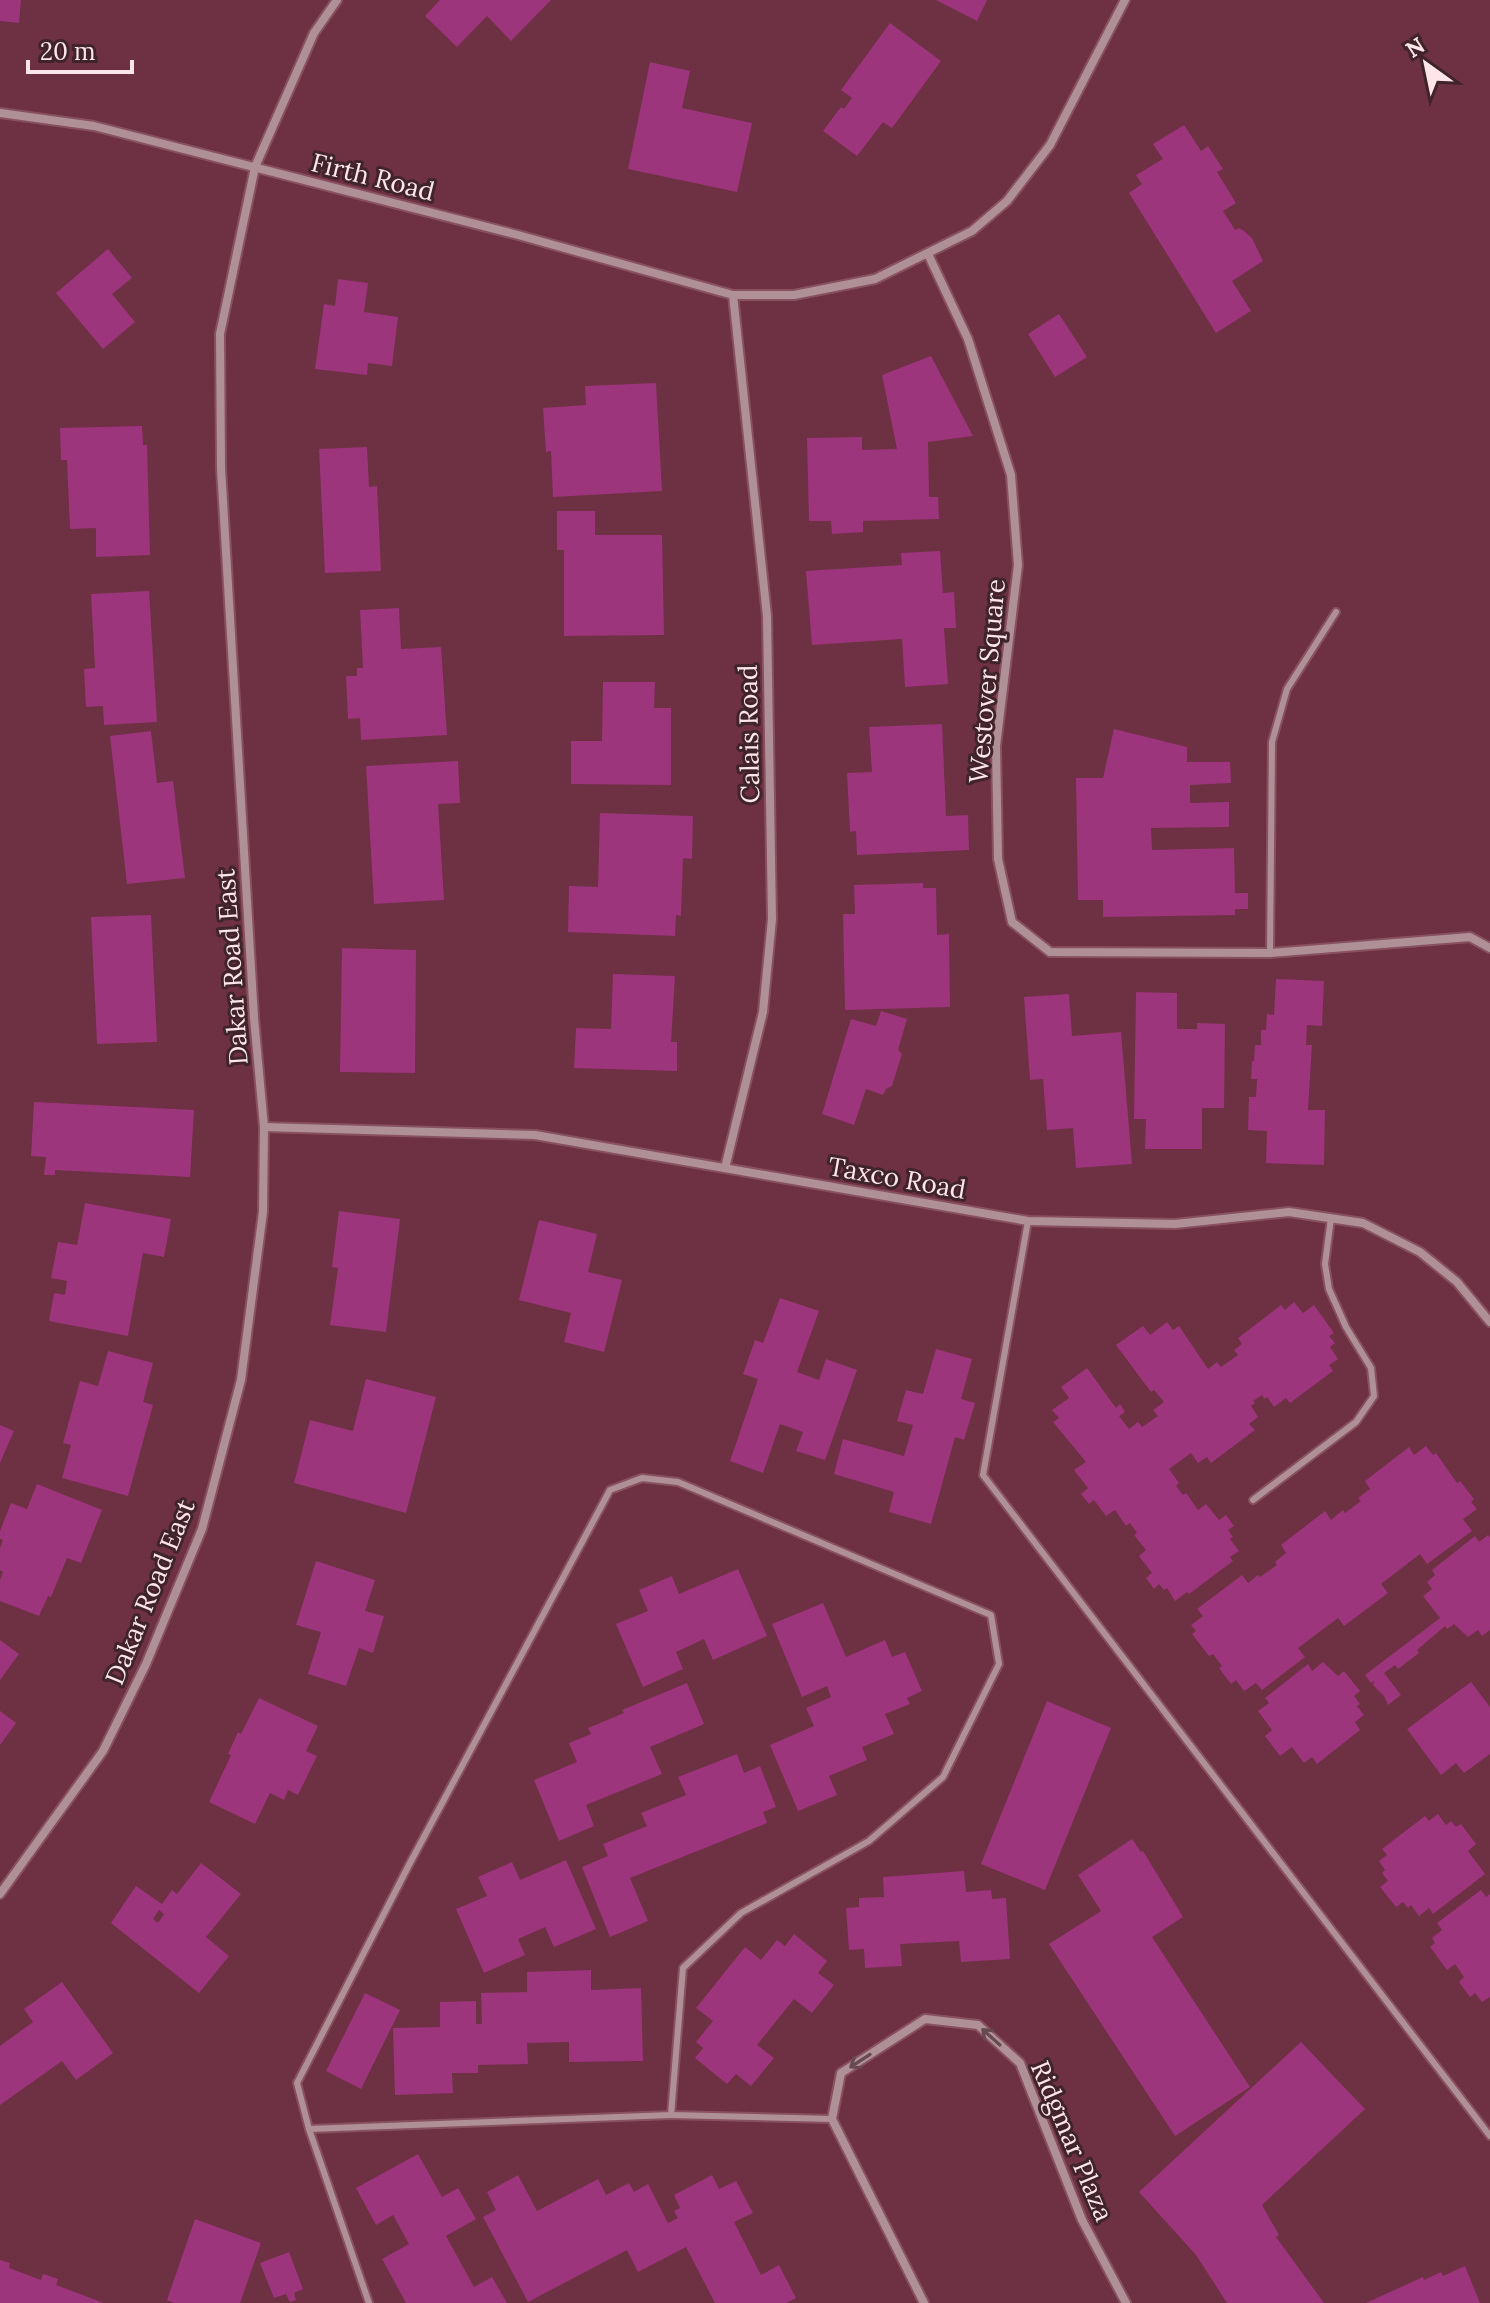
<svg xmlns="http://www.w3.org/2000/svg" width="1490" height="2303" viewBox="0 0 1490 2303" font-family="Lora,serif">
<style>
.building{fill:#9c357b;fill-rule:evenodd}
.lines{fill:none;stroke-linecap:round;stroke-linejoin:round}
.service-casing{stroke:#885161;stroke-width:10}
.minor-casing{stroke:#885161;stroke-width:12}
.service{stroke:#b09097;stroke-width:6}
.minor{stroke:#b09097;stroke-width:8}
.oneway{stroke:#674a51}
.labels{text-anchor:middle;stroke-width:6;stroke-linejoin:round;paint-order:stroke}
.street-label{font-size:26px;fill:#fde5ea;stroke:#40242b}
</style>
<rect width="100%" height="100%" fill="#6e3043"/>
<!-- building -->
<g class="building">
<polygon points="0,0 21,0 19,23 0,21"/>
<polygon points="440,0 551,0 511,41 487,16 457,47 425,16"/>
<polygon points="936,0 987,0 977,21"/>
<polygon points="890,23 941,61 892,128 883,122 857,156 823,131 841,107 844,109 852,98 841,90"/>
<polygon points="650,62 690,71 682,108 752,123 737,192 628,169"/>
<polygon points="1184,125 1201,151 1208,146 1223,169 1217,172 1236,203 1223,211 1235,230 1239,228 1244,231 1252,238 1263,261 1232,281 1251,311 1216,333 1129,193 1142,184 1136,175 1163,159 1153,144"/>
<polygon points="108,249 132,278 112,294 135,322 103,349 56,293"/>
<polygon points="338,279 368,283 364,312 398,317 392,366 368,363 367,375 315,369 324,304 335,306"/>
<polygon points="1059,314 1087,357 1055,377 1028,334"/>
<polygon points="931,356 973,436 928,442 929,497 938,497 939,519 863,521 863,532 832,534 831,521 809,521 807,438 862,437 862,450 897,449 882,375"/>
<polygon points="656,383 662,491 553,497 551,451 546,452 543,408 586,405 585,386"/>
<polygon points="142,426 143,445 147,445 150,555 96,557 96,528 70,529 67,460 61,460 60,428"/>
<polygon points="367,447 369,487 377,486 381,571 325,573 319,449"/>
<polygon points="557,511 595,511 595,535 662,535 664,635 564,636 564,550 557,550"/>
<polygon points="940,551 943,593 954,592 956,628 944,628 948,684 905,687 902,639 812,645 806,571 902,565 901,553"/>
<polygon points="149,591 157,722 104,725 103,706 86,707 84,669 95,668 91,594"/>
<polygon points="399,608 401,649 441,647 447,735 361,740 360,718 348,719 346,676 357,676 357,668 363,668 360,610"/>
<polygon points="603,682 655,682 654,708 671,708 671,785 571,784 571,741 602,741"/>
<polygon points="942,724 946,816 968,815 969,850 857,855 856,831 850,832 847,773 872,772 869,727"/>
<polygon points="1114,729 1187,747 1187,762 1230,762 1231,783 1190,785 1190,803 1229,802 1229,827 1151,828 1152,850 1234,848 1235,893 1248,893 1248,909 1235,909 1235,915 1103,917 1103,900 1078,900 1076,778 1103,778"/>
<polygon points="151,731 157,783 173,781 185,878 127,884 110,736"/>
<polygon points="458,761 460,803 438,804 444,900 374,904 366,766"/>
<polygon points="600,813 693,816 692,859 683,858 681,916 676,915 675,936 568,932 569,886 598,887"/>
<polygon points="923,883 923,888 936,888 937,935 949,934 950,1007 845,1010 843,914 855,914 854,885"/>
<polygon points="151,915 157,1042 97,1044 91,917"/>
<polygon points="342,948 416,950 415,1073 340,1072"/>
<polygon points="613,974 675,976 671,1042 677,1042 677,1071 574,1068 576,1028 611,1029"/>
<polygon points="1276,979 1324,981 1322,1026 1307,1025 1306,1045 1312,1045 1308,1110 1325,1110 1324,1165 1266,1163 1267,1131 1248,1130 1249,1097 1256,1097 1257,1079 1251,1079 1252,1061 1254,1061 1255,1045 1261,1045 1261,1030 1266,1030 1267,1014 1274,1015"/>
<polygon points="1136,992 1177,993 1177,1029 1197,1029 1197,1023 1225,1024 1224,1108 1202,1108 1202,1149 1145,1149 1146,1119 1134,1119"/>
<polygon points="1069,994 1072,1036 1121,1032 1132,1164 1076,1168 1073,1128 1047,1130 1043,1079 1030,1080 1024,997"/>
<polygon points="881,1011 907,1019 898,1050 902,1054 892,1086 886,1089 883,1095 866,1089 854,1125 822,1114 851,1019 876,1026"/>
<polygon points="34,1102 194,1110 190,1177 55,1170 55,1175 44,1175 46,1157 31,1156"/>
<polygon points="85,1203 171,1219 164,1257 143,1253 128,1336 49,1321 54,1293 65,1295 67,1281 51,1278 58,1242 77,1245"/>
<polygon points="339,1211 400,1219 386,1332 330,1325 338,1268 332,1267"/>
<polygon points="539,1220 597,1234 588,1272 622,1280 604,1352 564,1342 571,1313 519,1300"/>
<polygon points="780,1298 819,1311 797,1372 819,1380 826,1359 857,1370 825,1460 796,1451 803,1432 780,1424 763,1473 730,1461 758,1379 743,1374 755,1340 763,1343"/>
<polygon points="1294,1302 1303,1313 1314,1305 1334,1333 1329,1336 1335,1343 1330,1347 1338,1359 1329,1365 1333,1371 1290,1403 1286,1398 1274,1407 1267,1397 1264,1399 1262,1395 1253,1401 1255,1403 1251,1406 1258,1417 1249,1424 1255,1430 1211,1463 1207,1457 1198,1463 1191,1453 1169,1469 1179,1483 1176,1486 1183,1495 1186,1493 1198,1510 1206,1504 1219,1520 1226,1515 1234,1526 1228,1530 1233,1537 1230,1539 1239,1551 1230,1557 1233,1561 1189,1594 1187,1592 1175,1601 1167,1588 1164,1590 1159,1584 1154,1589 1146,1578 1152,1573 1139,1556 1146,1550 1134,1535 1137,1533 1130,1523 1126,1526 1115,1510 1106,1516 1094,1500 1089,1504 1081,1494 1088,1488 1074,1470 1086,1462 1053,1422 1059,1418 1052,1410 1069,1398 1061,1387 1087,1368 1116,1408 1120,1404 1125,1412 1119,1416 1129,1429 1138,1422 1142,1427 1158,1416 1153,1410 1164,1402 1154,1390 1151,1392 1116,1345 1143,1326 1150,1335 1167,1322 1173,1330 1179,1326 1208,1369 1217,1362 1221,1367 1238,1355 1234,1350 1242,1344 1238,1338 1281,1305 1285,1310"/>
<polygon points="936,1349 972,1359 961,1399 975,1403 964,1440 955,1437 931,1524 889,1512 894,1492 834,1474 843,1439 904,1456 913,1425 897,1421 906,1390 923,1394"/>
<polygon points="108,1351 153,1363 143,1402 153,1405 128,1496 62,1478 71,1445 63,1443 80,1381 98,1386"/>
<polygon points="366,1379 436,1397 406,1513 294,1483 310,1420 353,1431"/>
<polygon points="0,1425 14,1431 0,1463"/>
<polygon points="1426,1446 1433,1455 1436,1453 1457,1483 1460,1481 1474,1499 1471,1502 1477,1509 1463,1519 1472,1531 1427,1564 1420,1554 1381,1584 1388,1593 1344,1626 1338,1618 1298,1648 1305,1657 1262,1690 1256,1683 1244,1691 1236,1680 1231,1684 1219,1668 1222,1666 1213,1654 1209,1656 1192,1634 1196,1631 1191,1625 1203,1616 1197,1609 1242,1575 1248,1583 1258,1575 1260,1577 1277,1565 1275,1562 1286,1553 1281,1545 1325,1511 1331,1520 1343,1510 1345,1513 1361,1501 1358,1498 1370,1489 1365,1481 1409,1447 1414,1455"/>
<polygon points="37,1484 102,1510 81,1563 67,1558 51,1597 48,1596 39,1616 0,1601 0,1580 3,1572 0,1570 0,1548 3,1540 0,1539 0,1531 11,1503 27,1509"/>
<polygon points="1488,1535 1490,1537 1490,1630 1482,1636 1478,1630 1468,1637 1454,1624 1447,1629 1445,1626 1417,1650 1419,1653 1398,1669 1395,1665 1384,1673 1401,1695 1388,1705 1384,1696 1373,1685 1374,1681 1371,1683 1365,1675 1440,1618 1423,1596 1432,1589 1427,1582 1435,1575 1432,1570 1475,1536 1479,1542"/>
<polygon points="316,1561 375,1580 365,1611 384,1616 373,1653 359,1648 346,1686 308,1674 321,1632 296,1625"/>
<polygon points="738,1569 767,1636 713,1660 704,1639 676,1652 683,1669 643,1687 616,1624 648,1611 639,1590 672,1576 679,1594"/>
<polygon points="823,1603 846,1657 885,1640 892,1657 905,1652 922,1691 907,1698 910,1704 885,1714 894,1734 862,1747 867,1760 829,1776 837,1795 798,1811 770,1745 814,1726 806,1708 831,1697 827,1686 802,1697 772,1624"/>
<polygon points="0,1640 19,1654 0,1680"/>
<polygon points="1323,1662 1338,1676 1344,1671 1360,1691 1354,1696 1360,1704 1357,1706 1364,1715 1355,1722 1360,1730 1317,1764 1312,1757 1304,1763 1292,1747 1280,1756 1265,1736 1272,1730 1258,1711 1269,1703 1265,1698 1308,1664 1312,1671"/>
<polygon points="1471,1682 1490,1707 1490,1754 1464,1773 1456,1763 1441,1775 1407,1729"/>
<polygon points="687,1683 704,1724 650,1747 662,1774 586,1805 594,1826 559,1841 534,1780 577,1762 569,1743 591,1734 588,1728 624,1713 622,1710"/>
<polygon points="259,1698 318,1726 306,1751 317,1756 298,1795 288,1790 284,1800 270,1793 255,1824 209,1802 231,1755 228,1754 238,1732 241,1734"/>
<polygon points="1047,1701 1111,1728 1045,1890 981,1864"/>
<polygon points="0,1711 16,1723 0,1745"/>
<polygon points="737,1754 744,1773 760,1766 776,1807 763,1812 767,1823 630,1878 648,1921 610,1937 582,1867 608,1856 603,1844 647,1826 641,1813 686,1795 678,1777"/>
<polygon points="1438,1814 1446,1825 1451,1821 1456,1827 1461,1824 1476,1844 1468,1851 1485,1874 1433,1914 1429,1908 1419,1916 1411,1905 1408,1908 1403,1902 1396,1907 1380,1887 1388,1881 1382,1873 1385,1870 1379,1861 1387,1855 1382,1849 1425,1816 1429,1821"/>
<polygon points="1132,1839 1141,1852 1143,1851 1183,1917 1152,1937 1250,2087 1175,2136 1049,1944 1101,1911 1078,1875"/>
<polygon points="566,1860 596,1929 554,1947 545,1927 518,1939 525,1955 484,1973 456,1909 487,1896 478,1877 512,1862 520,1880"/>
<path d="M201 1863 241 1894 206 1937 229 1956 199 1993 111 1923 136 1886 162 1904 172 1890 177 1894ZM159 1910 164 1914 158 1923 153 1919Z"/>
<polygon points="964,1871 966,1892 991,1890 992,1899 1006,1898 1010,1959 961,1962 959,1941 900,1944 902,1966 865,1968 864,1949 849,1950 846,1908 859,1907 859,1898 884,1897 883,1877"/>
<polygon points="1481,1890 1486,1897 1490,1894 1490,1997 1482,2002 1475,1993 1470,1997 1459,1982 1464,1977 1455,1964 1447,1970 1430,1947 1435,1943 1432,1938 1442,1930 1437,1923"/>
<polygon points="794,1934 827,1961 818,1973 834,1985 812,2013 794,1999 757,2045 774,2058 751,2086 736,2074 727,2084 695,2058 703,2048 696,2042 713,2021 696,2008 745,1947 761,1960 777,1940 785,1946"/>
<polygon points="591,1970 591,1990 641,1988 643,2061 569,2062 569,2042 527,2043 528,2064 478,2065 478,2073 452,2073 453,2093 395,2095 393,2028 440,2027 440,2002 476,2001 476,2024 482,2024 481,1993 527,1992 527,1972"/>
<polygon points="62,1982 113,2053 76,2080 62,2061 0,2105 0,2046 33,2022 24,2009"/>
<polygon points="365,1993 400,2010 361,2089 326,2071"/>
<polygon points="1301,2042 1365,2109 1262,2205 1279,2235 1276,2237 1324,2303 1227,2303 1196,2255 1139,2192"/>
<polygon points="418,2154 442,2197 458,2188 476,2219 446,2236 474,2287 492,2277 507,2303 406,2303 382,2259 409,2244 393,2215 376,2225 356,2188"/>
<polygon points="518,2175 537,2211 598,2179 606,2195 629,2183 634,2192 648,2184 668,2223 678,2218 674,2211 680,2208 674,2195 712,2175 719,2189 736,2181 753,2213 734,2222 761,2275 779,2265 796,2298 786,2303 715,2303 686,2247 638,2272 627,2250 528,2302 483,2217 496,2210 487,2192"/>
<polygon points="195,2219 261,2243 240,2303 174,2303 167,2300"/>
<polygon points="289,2252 303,2289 294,2293 296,2300 290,2302 286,2294 274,2298 260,2263"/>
<polygon points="0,2260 10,2263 9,2268 41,2280 43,2274 58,2279 56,2285 104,2303 0,2303"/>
<polygon points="1465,2266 1480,2303 1366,2303 1423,2277 1424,2280 1441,2272 1443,2276"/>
</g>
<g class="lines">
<!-- service casing -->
<g class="service-casing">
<g id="service">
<polyline points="1270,953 1272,742 1287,689 1336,612"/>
<polyline points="1028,1221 983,1475 1490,2136"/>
<polyline points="1253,1500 1356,1422 1374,1396 1371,1368 1346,1327 1329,1289 1325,1264 1331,1218"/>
<polyline points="671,2115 832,2119"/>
<polyline points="309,2129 671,2115 683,1968 741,1913 869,1841 943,1777 999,1664 991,1615 678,1482 642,1478 610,1490 410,1863 297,2083 309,2129 369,2303"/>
</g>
</g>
<!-- minor casing -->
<g class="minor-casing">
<g id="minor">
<polyline points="0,113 94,126 518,235 733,295 794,295 875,279 972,231 1007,201 1050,145 1125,0"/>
<polyline points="928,254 968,339 1011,475 1018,565 996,746 998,859 1012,922 1050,952 1270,953 1470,937 1490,948"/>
<polyline points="264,1127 535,1135 1028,1221 1175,1224 1289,1212 1363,1223 1420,1252 1457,1282 1490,1322"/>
<polyline points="725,1168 763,1012 772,919 767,616 733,295"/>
<polyline points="0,1894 103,1751 146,1664 202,1529 241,1380 263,1212 264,1127 254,1018 221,468 220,334 255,167 314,33 337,0"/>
<polyline points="924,2303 832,2119 841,2073 925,2019 978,2025 1020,2063 1082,2220 1126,2303"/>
</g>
</g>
<!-- service -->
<use href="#service" class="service"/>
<!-- minor -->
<use href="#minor" class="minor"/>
</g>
<!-- one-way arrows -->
<defs><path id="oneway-shaft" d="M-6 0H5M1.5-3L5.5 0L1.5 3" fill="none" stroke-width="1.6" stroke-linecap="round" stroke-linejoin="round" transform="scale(2)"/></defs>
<g class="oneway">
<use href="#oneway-shaft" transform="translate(991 2037) rotate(-138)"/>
<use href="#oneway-shaft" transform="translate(860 2061) rotate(147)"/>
</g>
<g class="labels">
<!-- street labels -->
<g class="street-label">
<text transform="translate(373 177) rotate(14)" y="9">Firth Road</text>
<text transform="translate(987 681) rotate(-85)" y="9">Westover Square</text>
<text transform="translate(749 734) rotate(-91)" y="9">Calais Road</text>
<text transform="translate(232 967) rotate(-94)" y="9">Dakar Road East</text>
<text transform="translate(897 1178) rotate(10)" y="9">Taxco Road</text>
<text transform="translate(150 1592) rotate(-68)" y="9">Dakar Road East</text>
<text transform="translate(1072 2141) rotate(67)" y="9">Ridgmar Plaza</text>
</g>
</g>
<!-- north arrow -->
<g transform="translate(1426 64) rotate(327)" stroke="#40242b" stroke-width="6" paint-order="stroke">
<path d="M0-6L14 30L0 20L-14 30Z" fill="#fde5ea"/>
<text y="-12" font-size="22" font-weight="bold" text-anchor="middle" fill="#fde5ea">N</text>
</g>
<!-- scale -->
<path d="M28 60v12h104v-12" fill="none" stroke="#fde5ea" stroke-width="4"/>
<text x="40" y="60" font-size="24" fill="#fde5ea" stroke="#40242b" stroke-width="6" paint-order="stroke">20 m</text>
</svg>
